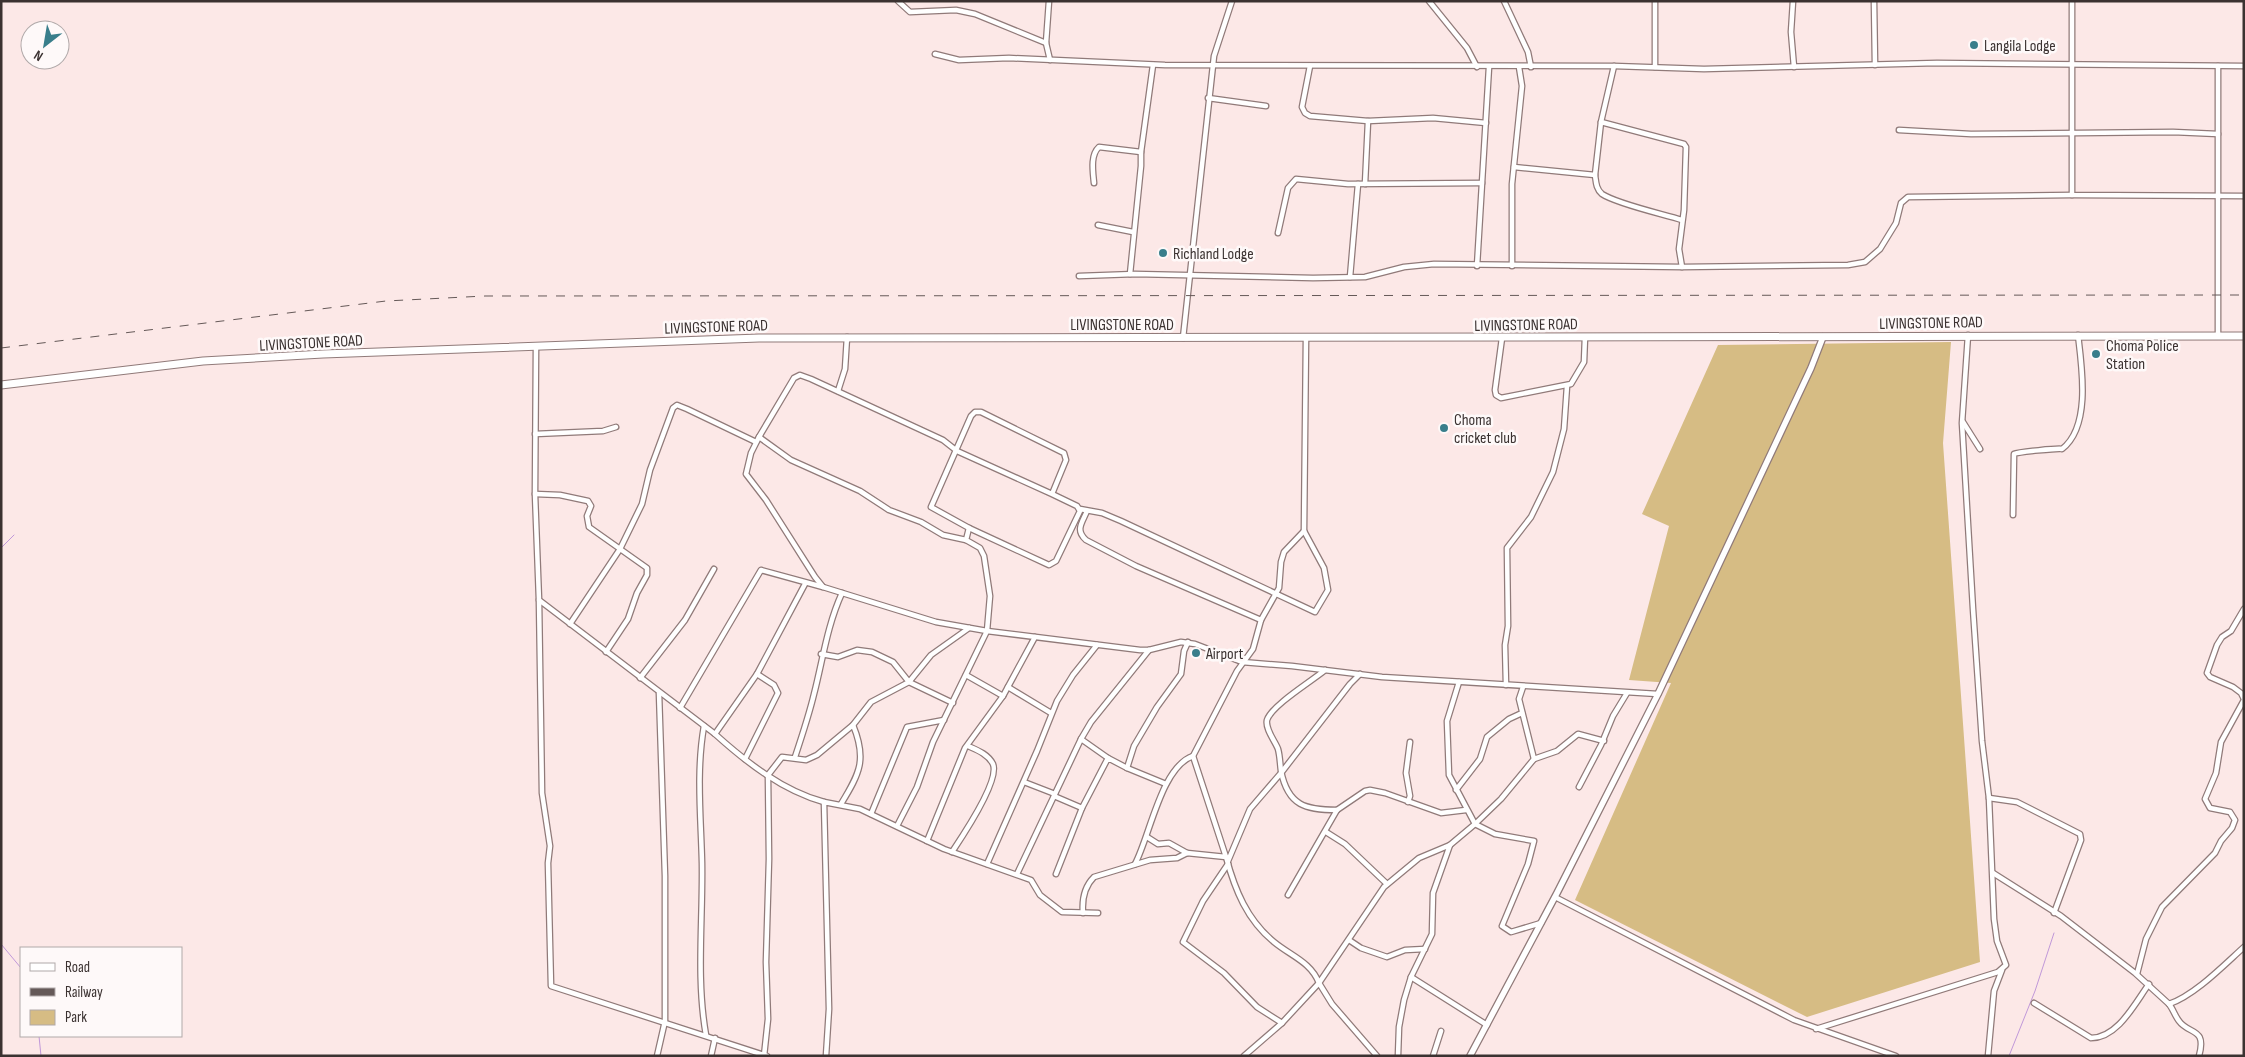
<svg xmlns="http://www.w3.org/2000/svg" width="2245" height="1057" viewBox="0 0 2245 1057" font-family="'Sofia Sans Condensed',sans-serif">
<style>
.green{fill:#d6bc84}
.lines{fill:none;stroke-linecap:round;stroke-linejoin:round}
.stream{stroke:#c098d9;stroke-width:1}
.minor-casing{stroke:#907a79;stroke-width:7}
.major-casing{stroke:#907a79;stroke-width:8}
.highway-casing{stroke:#907a79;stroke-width:9}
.minor{stroke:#fff;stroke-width:4.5}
.major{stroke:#fff;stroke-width:5.5}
.highway{stroke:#fff;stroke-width:7}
.rail{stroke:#655958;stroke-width:1;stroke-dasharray:9 9;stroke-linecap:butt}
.poi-dot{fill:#397e8b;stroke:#fef9f9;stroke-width:2}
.labels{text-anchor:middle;stroke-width:5;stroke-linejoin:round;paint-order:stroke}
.poi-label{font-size:16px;fill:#3b3231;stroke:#fef9f9;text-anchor:start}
.street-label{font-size:16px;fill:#3b3231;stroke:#fef9f9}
</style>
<rect width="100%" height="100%" fill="#fce8e7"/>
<!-- green -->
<polygon class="green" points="1951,342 1943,443 1980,962 1807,1017 1575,900 1671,683 1629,680 1669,526 1642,514 1718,345"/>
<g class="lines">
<!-- stream -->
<g class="stream">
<polyline points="1,548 14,535"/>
<polyline points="1,944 21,968"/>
<polyline points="39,1036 41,1056"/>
<polyline points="2009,1056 2035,991 2054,933"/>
</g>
<!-- minor casing -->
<g class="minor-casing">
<g id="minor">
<polyline points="898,1 910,12 956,10 975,14 1046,43"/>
<polyline points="1049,1 1046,43 1050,60"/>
<polyline points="1429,1 1467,48 1477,67"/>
<polyline points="1504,1 1528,52 1531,67"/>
<polyline points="1793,1 1791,32 1794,67"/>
<polyline points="1874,1 1875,65"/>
<polyline points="2072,1 2072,195 2244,196"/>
<polyline points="935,54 959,60 1009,58 1165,65 1614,66 1704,69 1937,63 2244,66"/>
<polyline points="1310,66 1302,107 1305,113 1310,116 1368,121 1433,118 1486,123"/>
<polyline points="2218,66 2218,336"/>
<polyline points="1655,67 1655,1"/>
<polyline points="1208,98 1266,106"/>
<polyline points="1601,122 1684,144 1686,147 1684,210 1679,249 1682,267"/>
<polyline points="1899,130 1971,134 2173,132 2218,134"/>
<polyline points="1514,167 1595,175 1601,122 1614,66"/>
<path d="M1595 175C1596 182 1596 189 1602 194 1617 204 1663 214 1682 220"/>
<path d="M1094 183C1093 172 1090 155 1099 147L1141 152"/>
<polyline points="1365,184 1368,121"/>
<polyline points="1098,225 1133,232"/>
<polyline points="1278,233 1288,188 1296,179 1348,184 1482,183"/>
<polyline points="1477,266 1489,67"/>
<polyline points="1512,266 1512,184 1522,86 1519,67"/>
<polyline points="1130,274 1141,166 1141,152 1153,65"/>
<polyline points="1079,276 1135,274 1313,278 1365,277 1404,267 1434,264 1682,267 1848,265 1865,262 1880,249 1896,223 1901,203 1908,197 2072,195"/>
<polyline points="1350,277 1358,184"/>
<polyline points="1183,338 1214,56 1232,1"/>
<polyline points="1502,338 1495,390 1496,395 1501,398 1571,384 1584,362 1585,337"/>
<path d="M536 347 535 494 539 600 715 734C746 762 783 791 824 802"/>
<polyline points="838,391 845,369 847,337"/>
<polyline points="1963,422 1980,449"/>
<polyline points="535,434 603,431 616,427"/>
<polyline points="759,437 751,453 746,474 766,500 815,577 823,587 936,622 987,631 1140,650 1149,650 1181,642 1195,644 1242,662 1292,666 1382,677 1658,694"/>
<polyline points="535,494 560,495 588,501 591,506 587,516 589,527 647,568 647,575 637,593 628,619 606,652"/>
<polyline points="1080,509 1102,513 1121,521 1315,612 1328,590 1324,568 1304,531 1306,337"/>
<path d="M1087 511C1082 523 1075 530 1086 540L1136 566 1261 620"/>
<path d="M2013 515 2014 454C2018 452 2059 448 2062 449 2091 427 2082 368 2078 335"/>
<polyline points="966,540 943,535 921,522 889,510 860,491 791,460 759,437 794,378 800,375 811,379 943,440 957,451 1052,494 1066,460 1064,453 981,412 975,412 971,416 931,507 969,528 1049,565 1056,561 1080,511 1077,506 1052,494"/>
<polyline points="539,600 542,793 550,846 548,863 551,986 767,1056"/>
<polyline points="2244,609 2231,631 2222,637 2217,645 2207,673 2210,677 2233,687 2241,693 2244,699"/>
<polyline points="570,624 620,549 642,504 650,470 673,408 677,405 687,409 756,442"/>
<path d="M1325 670C1312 681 1272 705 1267 720 1265 729 1275 741 1278 749 1280 756 1280 764 1281 771 1288 806 1306 810 1337 810"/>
<polyline points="966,675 1003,696"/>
<polyline points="640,678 685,620 714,569"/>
<polyline points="1506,685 1505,645 1508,626 1507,548 1531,517 1553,472 1564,429 1567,386"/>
<polyline points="1008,687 1051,713"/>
<polyline points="1523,687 1519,699 1534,759 1501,799 1475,824 1495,834 1534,841 1528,864 1502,926 1511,932 1541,923"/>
<polyline points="953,703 909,682 931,655 969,628"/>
<polyline points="680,708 761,570 823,587"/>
<path d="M704 726C696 771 701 818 702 863 703 920 696 979 706 1035"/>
<polyline points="715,734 757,674 805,584"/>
<path d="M795 757C802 736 809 715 814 694 823 659 827 626 842 593"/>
<polyline points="1108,758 1081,739 1091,722 1149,650"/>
<polyline points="745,759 778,693 774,685 757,674"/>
<polyline points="1534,759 1557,751 1578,734 1604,741"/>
<polyline points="1127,768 1134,746 1157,707 1181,674 1184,651 1188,642"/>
<polyline points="1024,782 1055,794"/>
<polyline points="1579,787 1601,745 1613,716 1627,693"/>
<polyline points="1456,790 1480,759 1487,737 1509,719 1522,713"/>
<polyline points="1054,796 1082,808"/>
<polyline points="1989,798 2017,802 2080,834 2081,840 2054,913"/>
<polyline points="1408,802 1410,796 1406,773 1410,742"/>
<path d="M841 804C860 773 867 759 853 725"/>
<polyline points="871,814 907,727 944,720"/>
<polyline points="897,826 917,787 933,742 987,631 990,596 984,556 980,548 966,540 969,528"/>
<polyline points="1326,832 1345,844 1387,884"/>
<polyline points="1147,837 1158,844 1169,843 1187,853"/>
<polyline points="927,841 965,748 1003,696 1035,637"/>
<polyline points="1450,845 1475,824 1449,775 1447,721 1459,682"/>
<path d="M952 852C962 837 1000 781 993 764 988 754 977 750 968 746"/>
<path d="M1226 857C1235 890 1247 920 1274 942 1291 956 1311 962 1319 983L1384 887 1419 858 1450 845 1433 893 1432 934 1411 977 1404 1000 1399 1027 1398 1056"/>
<polyline points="1228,861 1250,809 1281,773 1350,684 1360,674"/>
<polyline points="987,864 1037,751 1057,701 1073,675 1097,645"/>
<path d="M1135 864C1150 836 1161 767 1193 756"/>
<polyline points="1228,864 1203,901 1183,942 1224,973 1257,1007 1282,1023"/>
<path d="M1993 873 2061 916 2135 973 2169 1004C2195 995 2224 965 2244 947"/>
<polyline points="1017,874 1081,739"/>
<polyline points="1056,874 1082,808 1108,758 1127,768 1166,784"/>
<polyline points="1288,895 1337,810 1365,791 1370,790 1385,793 1441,813 1466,810"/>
<polyline points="1555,897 1794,1020 1896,1056"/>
<path d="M1083 913C1082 901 1084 887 1094 877L1150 860 1177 858 1187 853 1226 857 1193 756 1237 671 1253 649 1261 620 1279 588 1281 562 1284 552 1304 531"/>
<polyline points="1349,940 1361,948 1387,957 1405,950 1425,949"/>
<polyline points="2137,974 2146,939 2162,907 2215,853 2221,841 2232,828 2235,820 2230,812 2210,808 2205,799 2216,773 2221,742 2244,700"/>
<polyline points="1411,977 1487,1025"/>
<path d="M2034 1003 2091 1038C2118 1038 2135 1003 2149 984"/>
<path d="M2169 1004C2173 1009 2175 1016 2179 1021 2189 1035 2207 1027 2199 1056"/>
<polyline points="1816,1029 1998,972 2006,965 1997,941 1994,919 1989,798 1982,741 1973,609 1962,423 1968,335"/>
<polyline points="657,1056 665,1021 665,876 659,693"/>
<polyline points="711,1056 715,1038"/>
<polyline points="764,1056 768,1019 766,962 769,859 768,775 782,757 806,760 817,755 853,725 871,702 909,682 893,662 872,652 857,650 838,657 821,654"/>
<polyline points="826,1056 829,1009 824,802 860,809 944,849 1031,880 1040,895 1062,912 1098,913"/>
<polyline points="1244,1056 1282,1023 1319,983 1332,1004 1377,1056"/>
<polyline points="1433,1056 1441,1031"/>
<polyline points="1988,1056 1994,991 2002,970"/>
</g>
</g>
<!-- major casing -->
<g class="major-casing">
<polyline id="major" points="1470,1056 1557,893 1658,694 1811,368 1823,337"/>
</g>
<!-- highway casing -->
<g class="highway-casing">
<polyline id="highway" points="1,385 203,361 323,354 759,338 2244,336"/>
</g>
<!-- minor -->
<use href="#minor" class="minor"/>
<!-- major -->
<use href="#major" class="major"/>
<!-- highway -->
<use href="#highway" class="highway"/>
<!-- rail -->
<polyline class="rail" points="1,348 386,301 485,296 2244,295"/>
</g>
<!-- markers -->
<g class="poi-dot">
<circle cx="1974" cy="45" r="5"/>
<circle cx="1163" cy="253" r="5"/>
<circle cx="2096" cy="354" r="5"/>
<circle cx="1444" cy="428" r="5"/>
<circle cx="1196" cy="653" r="5"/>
</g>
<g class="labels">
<!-- poi labels -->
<g class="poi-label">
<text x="1984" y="51">Langila Lodge</text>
<text x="1173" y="259">Richland Lodge</text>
<text x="2106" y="351">Choma Police<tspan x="2106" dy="18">Station</tspan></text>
<text x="1454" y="425">Choma<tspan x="1454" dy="18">cricket club</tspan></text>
<text x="1206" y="659">Airport</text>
</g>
<!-- street labels -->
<g class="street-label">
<text transform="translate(1931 322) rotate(-1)" y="6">LIVINGSTONE ROAD</text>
<text x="1122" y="330">LIVINGSTONE ROAD</text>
<text transform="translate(1526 324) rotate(-1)" y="6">LIVINGSTONE ROAD</text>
<text transform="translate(716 326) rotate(-2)" y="6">LIVINGSTONE ROAD</text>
<text transform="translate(311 342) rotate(-3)" y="6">LIVINGSTONE ROAD</text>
</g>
</g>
<!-- border -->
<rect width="2245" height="1057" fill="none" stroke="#3b3231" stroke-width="5"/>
<!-- legend -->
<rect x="20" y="947" width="162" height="90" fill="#fef9f9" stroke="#b0a9a9"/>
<rect x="30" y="963" width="25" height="8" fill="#ffffff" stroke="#b0a9a9"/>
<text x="65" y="972" font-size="15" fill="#3b3231">Road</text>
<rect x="30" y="988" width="25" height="8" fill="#655958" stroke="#b0a9a9"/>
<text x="65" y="997" font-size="15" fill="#3b3231">Railway</text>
<rect x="30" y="1010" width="25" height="15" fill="#d6bc84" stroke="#b0a9a9"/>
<text x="65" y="1022" font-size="15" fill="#3b3231">Park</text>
<!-- north arrow -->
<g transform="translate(45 45) rotate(211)"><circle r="24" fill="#fef9f9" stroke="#b0a9a9"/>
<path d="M0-4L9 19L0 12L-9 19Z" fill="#397e8b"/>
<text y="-8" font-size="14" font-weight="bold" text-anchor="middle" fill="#3b3231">N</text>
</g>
</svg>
